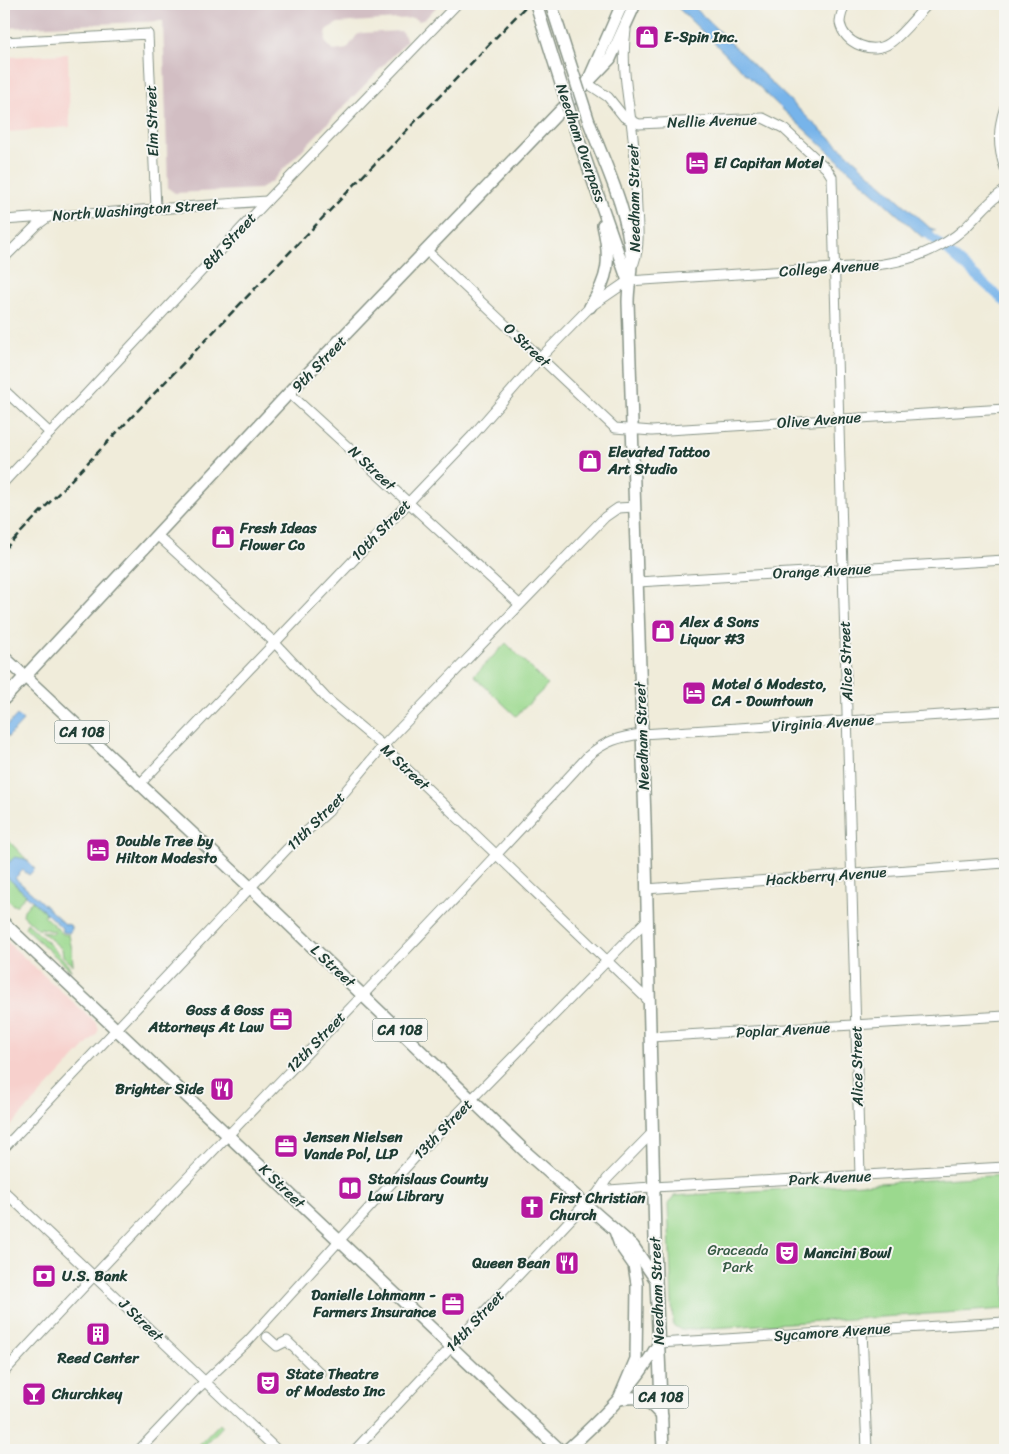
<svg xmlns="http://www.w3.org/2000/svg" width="1009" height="1454" viewBox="0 0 1009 1454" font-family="Sriracha,sans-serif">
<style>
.built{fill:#f7d0cc}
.industrial{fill:#d2bec3}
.green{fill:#9bd98e;stroke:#5d8b61}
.water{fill:#77b4ea;stroke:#4b788f}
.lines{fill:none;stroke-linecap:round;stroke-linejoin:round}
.canal{stroke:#77b4ea;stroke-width:9}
.minor-casing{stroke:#889487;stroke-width:11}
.major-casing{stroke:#889487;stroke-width:14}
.minor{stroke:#fff;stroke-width:9}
.major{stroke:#fff;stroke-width:11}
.rail{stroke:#1f3d34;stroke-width:2.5;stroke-dasharray:8 4;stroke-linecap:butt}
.major-bridge-casing{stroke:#889487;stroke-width:14;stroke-linecap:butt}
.major-bridge{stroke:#fff;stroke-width:11}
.labels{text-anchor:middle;stroke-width:4;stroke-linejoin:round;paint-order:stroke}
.shield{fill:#f6f6f2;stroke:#60746d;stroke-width:1}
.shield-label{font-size:14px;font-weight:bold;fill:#1f3d34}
.poi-label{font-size:15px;font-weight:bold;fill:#1f3d34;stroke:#f6f6f2;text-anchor:start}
.street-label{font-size:15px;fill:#1f3d34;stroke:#f6f6f2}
.park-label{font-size:15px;fill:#385c46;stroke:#f6f6f2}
</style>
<rect width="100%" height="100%" fill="#f6f6f2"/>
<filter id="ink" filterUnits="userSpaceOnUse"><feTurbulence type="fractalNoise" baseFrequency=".02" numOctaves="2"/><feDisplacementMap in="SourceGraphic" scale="10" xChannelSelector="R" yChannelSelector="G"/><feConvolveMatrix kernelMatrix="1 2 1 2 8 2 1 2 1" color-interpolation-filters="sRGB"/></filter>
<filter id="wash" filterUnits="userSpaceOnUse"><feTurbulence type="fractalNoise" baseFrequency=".0096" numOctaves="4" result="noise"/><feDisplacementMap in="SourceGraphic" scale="20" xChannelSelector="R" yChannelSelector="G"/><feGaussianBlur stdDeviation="1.12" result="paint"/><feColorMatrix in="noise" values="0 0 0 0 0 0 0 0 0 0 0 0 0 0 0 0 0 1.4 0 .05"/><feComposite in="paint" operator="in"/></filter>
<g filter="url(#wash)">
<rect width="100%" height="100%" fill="#f0ecda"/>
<!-- built -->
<g class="built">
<polygon points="68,54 70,127 8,132 6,61 9,57"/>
<polygon points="4,939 96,1023 99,1029 96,1035 4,1133"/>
</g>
<!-- industrial -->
<polygon class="industrial" points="4,4 439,4 425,19 419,21 413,18 338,23 327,29 325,42 334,51 347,49 357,35 362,33 401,31 406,38 406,42 272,181 260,189 175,193 168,188 163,21 4,28"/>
<!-- green -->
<g class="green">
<polygon points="506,643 548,685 516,716 474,676"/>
<path d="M6 838 29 862 25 859 7 862C1 876 17 886 26 895L17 905H13L4 896V839Z"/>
<polygon points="32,901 46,913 44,916 63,934 69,935 72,950 73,965 63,956 62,949 41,931 53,934 55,932 41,928 39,930 23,915 24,910"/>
<path d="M27 923C37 932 70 963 71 971L25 928Z"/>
<polygon points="1005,1175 1005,1309 681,1330 673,1325 668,1204 674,1196"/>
<polygon points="220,1423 223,1426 200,1450 190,1450 187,1447 188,1445 195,1449"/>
</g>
<!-- water -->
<g class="water">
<polygon points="674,4 691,4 811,121 930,228 936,230 922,237 781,108"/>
<polygon points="17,715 23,721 8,737 4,729"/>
<polygon points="15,857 25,859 35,869 29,875 23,870 15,878 65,924 70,925 72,929 69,933 63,932 61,927 7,877 6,865"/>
</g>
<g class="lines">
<!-- canal -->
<polyline class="canal" points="919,226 1005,302"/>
</g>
</g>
<g filter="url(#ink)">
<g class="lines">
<!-- minor casing -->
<g class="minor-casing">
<g id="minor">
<path d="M845 4C843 9 840 17 840 23 844 44 873 55 890 43 904 33 916 16 928 4"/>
<path d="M626 30C620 70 631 108 634 148 636 168 636 189 637 210 638 227 640 246 634 263"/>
<polyline points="4,42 148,34 156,208"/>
<polyline points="587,83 608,97 624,117 639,124 763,118 783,128 827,169 832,177 860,1176"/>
<path d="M1005 107C998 127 997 147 1005 168"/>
<polyline points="4,220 267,201"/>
<polyline points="426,250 615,428 652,431 1005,409"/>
<polyline points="4,258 37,225 48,217"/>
<polyline points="4,390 50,433"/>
<polyline points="289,393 519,604"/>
<polyline points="4,482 267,201 457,4"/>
<polyline points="158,536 274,642 327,699 383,746 649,1001"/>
<polyline points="638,582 1005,560"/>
<path d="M139 785 472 436 541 357 590 307 628 281 866 266C903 263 938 253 966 227 979 214 990 200 1005 190"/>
<polyline points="646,889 1005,863"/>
<polyline points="650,1037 1005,1016"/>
<polyline points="4,1148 287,849 328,812 383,746 605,517 618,508 635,507"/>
<polyline points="4,1191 277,1450"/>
<polyline points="597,1194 609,1190 636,1188 1005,1167"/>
<polyline points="862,1330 867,1450"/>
<polyline points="267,1337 277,1346 287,1341 321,1374"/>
<polyline points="659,1343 1005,1322"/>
<path d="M4 1372C196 1164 397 965 588 756 605 741 619 737 642 734L1005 711"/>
<polyline points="139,1450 196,1390 248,1341 419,1153 647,920"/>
<polyline points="355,1450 584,1205 597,1194 607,1179 653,1132"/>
</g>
</g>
<!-- major casing -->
<g class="major-casing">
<g id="major">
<polyline points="589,79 622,4"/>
<path d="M589 122C605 165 628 210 631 256 632 272 628 286 628 302L645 821 656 1280 663 1450"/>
<polyline points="577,135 628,281"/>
<path d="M590 307C609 277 611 260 603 225"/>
<polyline points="4,657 251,888 529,1155 633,1246 656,1280"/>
<polyline points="4,699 289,393 610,59 635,4"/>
<polyline points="4,923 560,1450"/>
<path d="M615 1231 620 1245 634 1265 637 1284 636 1359 619 1399C644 1395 646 1399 662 1416"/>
<path d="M567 1450C604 1416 633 1388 659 1343"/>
</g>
</g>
<!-- minor -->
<use href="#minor" class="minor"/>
<!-- major -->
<use href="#major" class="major"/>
<!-- rail -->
<polyline class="rail" points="4,550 528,4"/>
<!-- major-bridge casing -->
<g class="major-bridge-casing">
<g id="major-bridge">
<polyline points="536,4 577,135"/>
<polyline points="551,4 589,122"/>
</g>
</g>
<!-- major-bridge -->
<use href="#major-bridge" class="major-bridge"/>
</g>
</g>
<!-- icons -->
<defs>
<g id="shop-square" transform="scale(1.25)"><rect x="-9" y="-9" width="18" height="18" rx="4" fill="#b5179e" stroke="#f6f6f2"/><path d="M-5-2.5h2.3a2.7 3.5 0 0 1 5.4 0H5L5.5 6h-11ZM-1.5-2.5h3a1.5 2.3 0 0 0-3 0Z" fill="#fff"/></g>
<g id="hotel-square" transform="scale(1.25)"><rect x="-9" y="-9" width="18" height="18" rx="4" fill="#b5179e" stroke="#f6f6f2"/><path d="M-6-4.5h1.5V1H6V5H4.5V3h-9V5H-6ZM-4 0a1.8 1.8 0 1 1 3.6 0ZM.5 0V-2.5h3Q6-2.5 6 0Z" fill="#fff"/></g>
<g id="office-square" transform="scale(1.25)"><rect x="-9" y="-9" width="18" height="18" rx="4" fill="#b5179e" stroke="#f6f6f2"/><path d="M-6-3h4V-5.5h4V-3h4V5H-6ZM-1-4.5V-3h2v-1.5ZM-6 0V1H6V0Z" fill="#fff"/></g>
<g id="restaurant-square" transform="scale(1.25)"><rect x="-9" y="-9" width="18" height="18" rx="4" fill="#b5179e" stroke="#f6f6f2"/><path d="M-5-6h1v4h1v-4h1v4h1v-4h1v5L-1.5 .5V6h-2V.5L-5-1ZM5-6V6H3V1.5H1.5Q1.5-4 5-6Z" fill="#fff"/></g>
<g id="library-square" transform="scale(1.25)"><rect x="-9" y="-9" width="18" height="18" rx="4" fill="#b5179e" stroke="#f6f6f2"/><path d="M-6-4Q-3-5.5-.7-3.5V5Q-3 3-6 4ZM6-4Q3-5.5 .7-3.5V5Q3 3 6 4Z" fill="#fff"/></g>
<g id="church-square" transform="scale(1.25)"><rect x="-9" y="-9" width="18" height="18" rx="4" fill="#b5179e" stroke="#f6f6f2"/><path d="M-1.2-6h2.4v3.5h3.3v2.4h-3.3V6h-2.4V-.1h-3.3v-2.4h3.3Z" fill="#fff"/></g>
<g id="theatre-square" transform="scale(1.25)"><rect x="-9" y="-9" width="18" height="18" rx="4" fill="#b5179e" stroke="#f6f6f2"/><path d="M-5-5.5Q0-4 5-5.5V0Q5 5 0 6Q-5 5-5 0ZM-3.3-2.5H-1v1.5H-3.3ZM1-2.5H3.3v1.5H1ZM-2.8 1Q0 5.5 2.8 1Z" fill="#fff"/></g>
<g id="bank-square" transform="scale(1.25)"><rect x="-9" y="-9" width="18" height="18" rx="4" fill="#b5179e" stroke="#f6f6f2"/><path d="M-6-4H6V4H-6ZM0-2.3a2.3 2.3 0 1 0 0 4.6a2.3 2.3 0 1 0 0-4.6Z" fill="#fff"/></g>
<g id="building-square" transform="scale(1.25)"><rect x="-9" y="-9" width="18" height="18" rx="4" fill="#b5179e" stroke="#f6f6f2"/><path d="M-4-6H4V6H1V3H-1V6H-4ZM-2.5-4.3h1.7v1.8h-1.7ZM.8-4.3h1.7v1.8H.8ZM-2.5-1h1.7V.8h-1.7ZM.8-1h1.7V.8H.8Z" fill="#fff"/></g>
<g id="bar-square" transform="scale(1.25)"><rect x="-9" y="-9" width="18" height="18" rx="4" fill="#b5179e" stroke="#f6f6f2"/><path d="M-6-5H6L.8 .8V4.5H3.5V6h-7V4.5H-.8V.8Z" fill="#fff"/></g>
</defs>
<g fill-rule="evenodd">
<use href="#shop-square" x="647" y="37"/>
<use href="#hotel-square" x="697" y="163"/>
<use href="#shop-square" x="590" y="461"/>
<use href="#shop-square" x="223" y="537"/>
<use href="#shop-square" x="663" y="631"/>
<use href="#hotel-square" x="694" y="693"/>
<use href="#hotel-square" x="98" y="850"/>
<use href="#office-square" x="281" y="1019"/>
<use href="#restaurant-square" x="222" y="1089"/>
<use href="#office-square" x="286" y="1146"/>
<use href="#library-square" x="350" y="1188"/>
<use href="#church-square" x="532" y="1207"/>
<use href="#theatre-square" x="787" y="1253"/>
<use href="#restaurant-square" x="567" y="1263"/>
<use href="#bank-square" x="44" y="1276"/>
<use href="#office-square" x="453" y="1304"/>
<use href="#building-square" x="98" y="1334"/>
<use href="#theatre-square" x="268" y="1383"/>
<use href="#bar-square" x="34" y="1394"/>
</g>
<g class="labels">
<!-- shield labels -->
<g class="shield">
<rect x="54.5" y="720.5" width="55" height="23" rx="4"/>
<rect x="372.5" y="1018.5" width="55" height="23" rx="4"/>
<rect x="633.5" y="1385.5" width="55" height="23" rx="4"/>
</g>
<g class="shield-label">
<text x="82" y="737">CA 108</text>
<text x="400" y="1035">CA 108</text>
<text x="661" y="1402">CA 108</text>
</g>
<!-- poi labels -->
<g class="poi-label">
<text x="664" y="42">E-Spin Inc.</text>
<text x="714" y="168">El Capitan Motel</text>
<text x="608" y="457">Elevated Tattoo<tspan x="608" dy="17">Art Studio</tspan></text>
<text x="240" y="533">Fresh Ideas<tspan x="240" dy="17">Flower Co</tspan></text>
<text x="680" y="627">Alex &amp; Sons<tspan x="680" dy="17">Liquor #3</tspan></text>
<text x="712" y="689">Motel 6 Modesto,<tspan x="712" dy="17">CA - Downtown</tspan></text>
<text x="116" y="846">Double Tree by<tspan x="116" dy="17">Hilton Modesto</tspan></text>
<text x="264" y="1015" text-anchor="end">Goss &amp; Goss<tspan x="264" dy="17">Attorneys At Law</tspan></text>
<text x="204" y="1094" text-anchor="end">Brighter Side</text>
<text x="304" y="1142">Jensen Nielsen<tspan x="304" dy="17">Vande Pol, LLP</tspan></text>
<text x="368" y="1184">Stanislaus County<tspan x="368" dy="17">Law Library</tspan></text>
<text x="550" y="1203">First Christian<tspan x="550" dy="17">Church</tspan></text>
<text x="804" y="1258">Mancini Bowl</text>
<text x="550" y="1268" text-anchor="end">Queen Bean</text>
<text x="62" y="1281">U.S. Bank</text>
<text x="436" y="1300" text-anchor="end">Danielle Lohmann -<tspan x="436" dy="17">Farmers Insurance</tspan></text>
<text x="98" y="1363" text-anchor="middle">Reed Center</text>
<text x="286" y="1379">State Theatre<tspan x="286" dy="17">of Modesto Inc</tspan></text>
<text x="52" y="1399">Churchkey</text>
</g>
<!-- street labels -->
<g class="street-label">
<text transform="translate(152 121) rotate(-92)" y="5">Elm Street</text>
<text transform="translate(712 121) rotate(-2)" y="5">Nellie Avenue</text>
<text transform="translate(581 143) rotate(71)" y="5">Needham Overpass</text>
<text transform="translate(634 198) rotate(-91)" y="5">Needham Street</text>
<text transform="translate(135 210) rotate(-4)" y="5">North Washington Street</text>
<text transform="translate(229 241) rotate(-47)" y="5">8th Street</text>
<text transform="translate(829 268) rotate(-4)" y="5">College Avenue</text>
<text transform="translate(527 345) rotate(43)" y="5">O Street</text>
<text transform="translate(319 364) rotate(-46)" y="5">9th Street</text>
<text transform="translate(819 420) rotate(-4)" y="5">Olive Avenue</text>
<text transform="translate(372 468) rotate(43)" y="5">N Street</text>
<text transform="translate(381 530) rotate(-46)" y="5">10th Street</text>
<text transform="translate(822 571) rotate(-3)" y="5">Orange Avenue</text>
<text transform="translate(846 661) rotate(-92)" y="5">Alice Street</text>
<text transform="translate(823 723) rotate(-4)" y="5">Virginia Avenue</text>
<text transform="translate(642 736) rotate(-92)" y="5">Needham Street</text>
<text transform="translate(405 767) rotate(43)" y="5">M Street</text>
<text transform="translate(316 821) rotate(-45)" y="5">11th Street</text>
<text transform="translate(826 876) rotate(-4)" y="5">Hackberry Avenue</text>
<text transform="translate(333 966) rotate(43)" y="5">L Street</text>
<text transform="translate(783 1030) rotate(-3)" y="5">Poplar Avenue</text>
<text transform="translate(316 1042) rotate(-46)" y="5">12th Street</text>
<text transform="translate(857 1066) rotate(-91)" y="5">Alice Street</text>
<text transform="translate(443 1129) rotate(-46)" y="5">13th Street</text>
<text transform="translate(830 1178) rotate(-3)" y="5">Park Avenue</text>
<text transform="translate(282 1186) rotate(44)" y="5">K Street</text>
<text transform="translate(657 1291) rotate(-92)" y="5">Needham Street</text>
<text transform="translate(141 1320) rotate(44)" y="5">J Street</text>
<text transform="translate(475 1321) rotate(-47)" y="5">14th Street</text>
<text transform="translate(832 1332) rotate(-4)" y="5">Sycamore Avenue</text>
</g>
<!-- park labels -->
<g class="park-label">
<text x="738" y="1255">Graceada<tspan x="738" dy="17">Park</tspan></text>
</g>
</g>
<!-- margin -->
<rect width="1009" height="1454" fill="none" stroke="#f6f6f2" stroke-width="20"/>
</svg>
